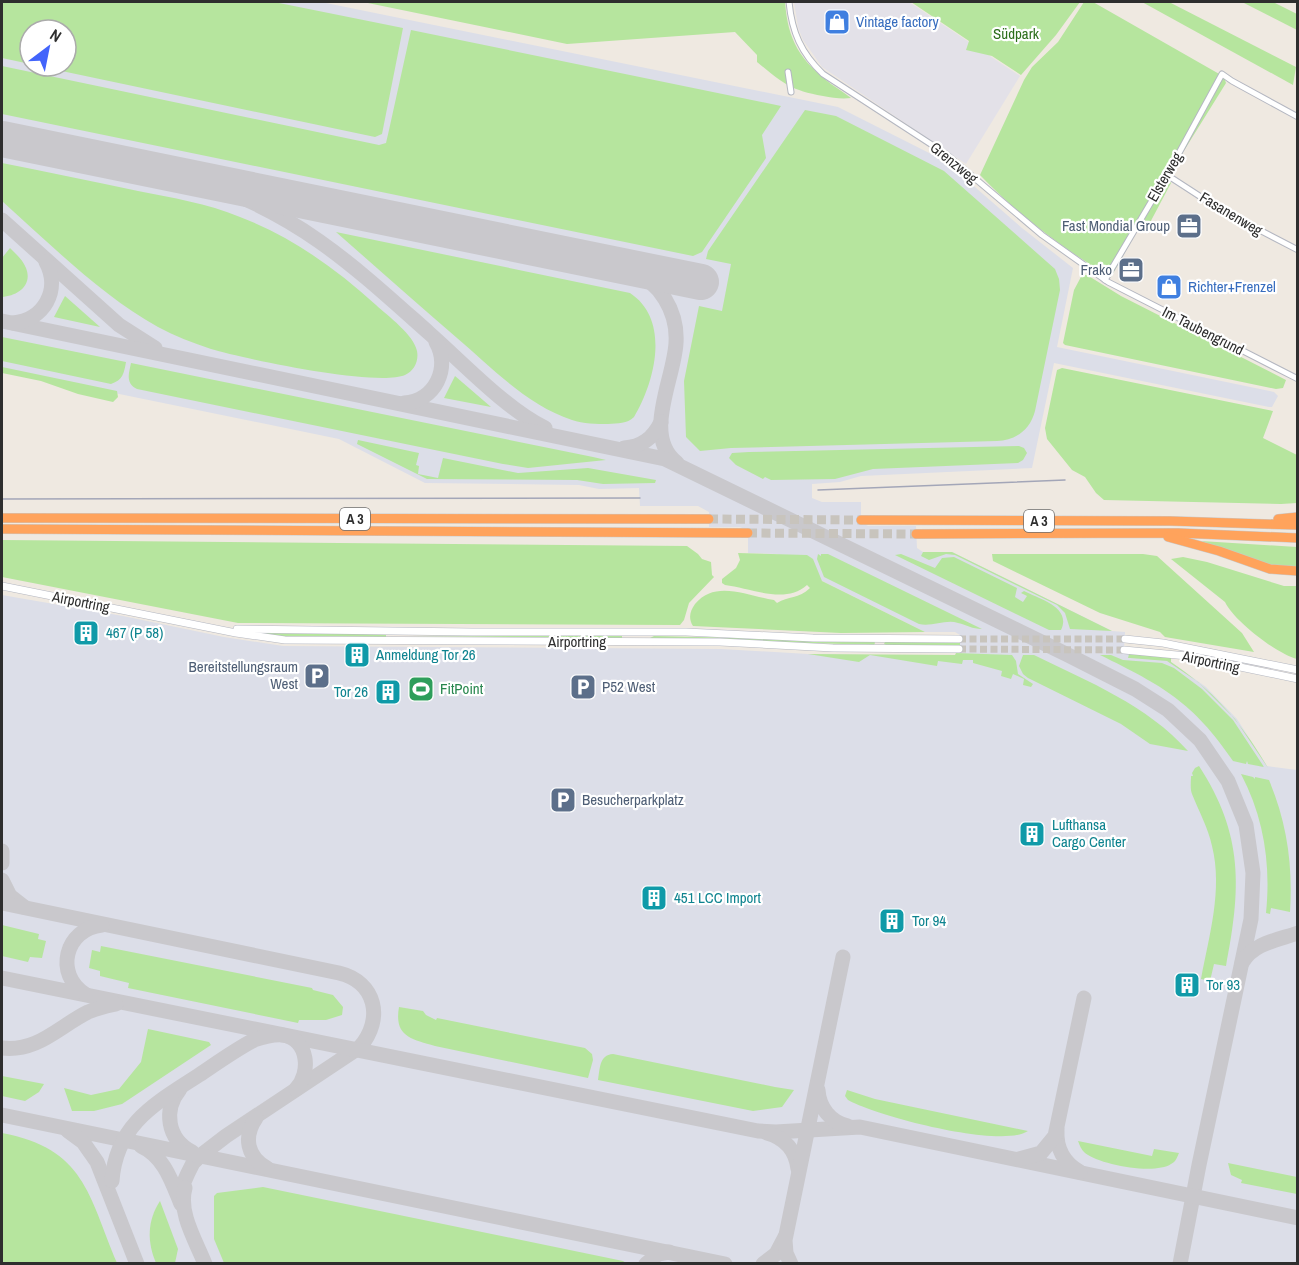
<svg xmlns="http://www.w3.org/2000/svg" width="1299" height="1265" viewBox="0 0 1299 1265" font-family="'Archivo Narrow',sans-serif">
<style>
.industrial{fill:#e3e1e8}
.airport{fill:#dcdee8;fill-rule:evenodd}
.green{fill:#b6e59e}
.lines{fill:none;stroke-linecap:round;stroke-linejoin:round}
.taxiway{stroke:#c9c8cc;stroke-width:15}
.runway{stroke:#c9c8cc;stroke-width:36}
.secondary-tunnel{stroke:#c8c4bd;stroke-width:7;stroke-dasharray:7 3.5;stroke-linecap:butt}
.highway-tunnel{stroke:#c8c4bd;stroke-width:9;stroke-dasharray:9 4.5;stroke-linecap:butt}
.street-casing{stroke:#b4b7c1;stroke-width:7}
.secondary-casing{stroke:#b4b7c1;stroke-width:8}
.highway-casing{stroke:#c9c9c9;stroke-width:10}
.street{stroke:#fff;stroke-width:5}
.secondary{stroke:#fff;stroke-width:7}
.highway{stroke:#ffa35c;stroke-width:9}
.rail{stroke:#a3a6b8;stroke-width:1.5}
.labels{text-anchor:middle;stroke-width:4.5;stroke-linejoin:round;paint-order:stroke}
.shield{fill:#fff;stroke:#6d6d6d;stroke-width:1.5}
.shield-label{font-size:14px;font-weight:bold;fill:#2e2e2e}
.shop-label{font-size:15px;fill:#366cbe;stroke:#fff;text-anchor:start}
.park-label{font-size:15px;fill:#2c6e1b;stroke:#fff}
.street-label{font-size:15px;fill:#2e2e2e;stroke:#fff}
.service-label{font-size:15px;fill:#4e5e75;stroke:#fff;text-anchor:end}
.culture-label{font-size:15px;fill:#0d838f;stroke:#fff;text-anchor:start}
.leisure-label{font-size:15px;fill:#27864d;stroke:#fff;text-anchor:start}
</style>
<rect width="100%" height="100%" fill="#efe9e1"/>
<!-- industrial -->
<polygon class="industrial" points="794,2 909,2 1020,76 966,164 822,67 803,40 798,27"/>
<!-- airport -->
<path class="airport" d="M2 2H321L838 107 945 161 1022 228 1073 268 1057 347 1274 392 1278 396 1272 407H1269L1054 363 1032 468 861 476 840 482 812 484V498L822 502H861V522L868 526H916L917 548 923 552H952L1112 631 1125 632 1124 650 1129 654 1171 658V662L1206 687 1237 719 1267 766 1297 770V1263H2V595L123 616 224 637 283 646 721 649 808 654 870 655H955L960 653V635L955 632H925L780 560 778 554 748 553V531L740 527H709V512L698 506H640L639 488 599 489 579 485 425 483 339 439 2 370ZM30 30H66V66H30Z"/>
<!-- green -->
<g class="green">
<polygon points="2,2 274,2 403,28 382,134 375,137 38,66 66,66 66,30 30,30 30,64 2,58"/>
<path d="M363 2H785C788 41 800 60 831 84 838 89 845 93 851 98 842 99 833 98 823 96 789 90 783 83 757 62V55L735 32 567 44Z"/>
<polygon points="911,2 1080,2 1056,35 1021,75 992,56 966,50 969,41"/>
<path d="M1084 2H1093L1221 75 1224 77 1226 83 1167 178 1171 183 1145 232 1138 229 1111 277C1064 250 1017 214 980 175L1024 80 1032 67 1058 42Z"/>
<polygon points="1142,2 1169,2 1296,67 1293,85"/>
<polygon points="1242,2 1273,2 1297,14 1297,30"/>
<polygon points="411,30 781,106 762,135 766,158 702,252 693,256 2,114 2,66 379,145 386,143 389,130"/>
<path d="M805 110 836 116 944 171 1055 269 1059 279 1060 290 1035 411C1030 430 1016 440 997 441L731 448 700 451 686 437 684 381 699 306 722 311 731 264 706 259 708 251Z"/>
<path d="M2 163C47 172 92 181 138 191 172 198 207 203 240 217 292 237 335 268 376 305 388 316 414 335 417 351 419 361 414 371 405 375 377 387 245 359 211 349 193 343 175 336 158 327 102 296 50 244 2 201Z"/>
<path d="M336 232 630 293C671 320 655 382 634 417 627 424 618 423 608 424 597 424 583 424 572 420 527 405 492 368 457 338 416 303 376 267 336 232Z"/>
<path d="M10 248C16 254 23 260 26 268 33 286 17 296 2 297V258Z"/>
<polygon points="1082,275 1087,275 1121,296 1286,380 1283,388 1276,389 1065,345 1063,343 1074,290"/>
<polygon points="65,296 100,327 54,317"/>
<path d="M2 337 126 362C124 373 123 380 111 384L2 361Z"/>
<path d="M131 363 593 457 606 460 528 468 503 464 137 389C125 383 129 373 131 363Z"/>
<polygon points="2,367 117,391 118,397 113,402 78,394 41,381 2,373"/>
<polygon points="1062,368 1273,411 1263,438 1297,455 1297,503 1281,504 1104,500 1096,493 1085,477 1072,470 1047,439 1045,428 1057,370"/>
<polygon points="455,376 491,407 444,398"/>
<polygon points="358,440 419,453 416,465 419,466 418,474 438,478 443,458 518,473 588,468 656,480 655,483 603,484 577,480 427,479 357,444"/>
<polygon points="1019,446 1024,448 1027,453 1023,460 1018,463 873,469 835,479 771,480 765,477 763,479 736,465 729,458 732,453 749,452"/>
<polygon points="2,540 687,546 698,554 702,559 711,562 712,575 714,577 689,603 684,620 680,625 238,623 2,577"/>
<polygon points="1201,541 1297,547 1297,568 1268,565"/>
<polygon points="923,552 952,552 1112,631 1070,629 1065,613 1057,605 955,555 946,554 929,560 921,556"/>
<path d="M738 553 807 555 813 559 822 581 925 632 841 633 693 626C688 618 690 611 695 604 715 579 748 596 774 600L777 603C788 596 799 599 810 588L807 585C785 605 751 588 725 585L722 583V579L736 568 740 560Z"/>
<path d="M818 554 821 556V554H828L982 629C972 629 967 625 958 623 946 619 932 627 919 624L824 577 817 559Z"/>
<path d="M901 554 935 568 942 558 954 557 1017 588 1015 597 1023 602 1027 596 1021 593 1024 591C1039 599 1072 607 1061 630H1049L895 555Z"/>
<polygon points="992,554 1143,554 1157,556 1242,633 1254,652 1165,637 1160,632 1100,613 993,561"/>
<path d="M1183 557 1207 562 1284 586H1297V659C1277 654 1234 621 1225 602L1171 559Z"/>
<polygon points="253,633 386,634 386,637 279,636"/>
<polygon points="622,635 622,638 407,636"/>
<polygon points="654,636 874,641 875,643 874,645 650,638"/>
<polygon points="885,642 960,642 960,646 886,645 884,644"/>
<polygon points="956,653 1012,655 1016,661 1018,674 1033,684 1031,687 1023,685 1024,679 1013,674 1011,679 1001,676 1002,671 973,663 973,660 963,660 962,664 938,661 937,666 870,655 859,662 808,654 955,655"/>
<path d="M1129 654 1171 658V662C1213 690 1243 724 1268 768L1235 719 1198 682 1167 661 1130 658H1128Z"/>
<path d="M1023 655H1034C1089 682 1147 705 1188 751L1150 744 1121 724 1028 678 1023 674 1019 666Z"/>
<path d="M1100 655H1111L1123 660 1162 663 1174 668 1202 689 1233 720 1264 767 1248 764 1247 761 1246 764 1233 761C1193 702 1163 686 1100 655Z"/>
<path d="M1199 766C1244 835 1241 889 1226 966L1214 964 1210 981 1201 979C1209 936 1223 890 1212 846 1208 827 1199 812 1192 794 1190 789 1191 781 1191 776H1193L1192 773 1195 768Z"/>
<path d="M1241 774 1253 777 1255 779V777L1269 780C1287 823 1293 865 1290 912L1271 908 1270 914 1266 913C1271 864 1264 818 1241 774Z"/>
<polygon points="2,925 39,934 38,939 46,941 42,958 30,957 28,962 2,956"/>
<polygon points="101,946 312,988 313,990 333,995 343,1007 342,1015 326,1020 299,1020 298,1023 128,988 129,983 100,976 100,971 89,968 92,950 100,952"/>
<path d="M399 1007 423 1011 426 1015 436 1020 437 1018 585 1048 592 1054 593 1060 588 1078 435 1046C410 1039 394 1036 399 1007Z"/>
<polygon points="148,1029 209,1042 211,1045 122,1104 94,1111 72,1111 64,1088 91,1095 119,1089 141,1062"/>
<path d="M613 1054 775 1087 794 1090 782 1107 753 1111 598 1080C600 1069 599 1055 613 1054Z"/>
<polygon points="2,1076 44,1084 39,1092 25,1101 2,1096"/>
<path d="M847 1090 875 1099 1028 1131C1001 1149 876 1116 848 1100L845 1096Z"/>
<path d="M2 1133C85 1149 88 1194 117 1263H2Z"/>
<path d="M1078 1141 1152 1156 1154 1149 1179 1153C1177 1157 1176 1162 1171 1164 1155 1175 1100 1165 1085 1153 1081 1149 1080 1146 1078 1141Z"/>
<polygon points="1228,1163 1297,1177 1297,1194 1241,1183 1242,1180 1231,1175"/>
<polygon points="263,1187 623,1261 626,1263 224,1263 214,1239 214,1196 217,1193"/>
<path d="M160 1201 178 1249 175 1263H156C147 1242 147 1221 160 1201Z"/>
</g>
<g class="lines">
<!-- taxiway -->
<g class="taxiway">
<path d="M111 161C144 168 177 174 209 185 302 216 358 270 429 333 463 363 506 409 545 428"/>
<polyline points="2,220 119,325 155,348"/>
<path d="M582 258C598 261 615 263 631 270 644 276 657 286 665 299 673 312 677 327 676 343 674 380 642 436 677 463"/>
<polyline points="2,321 665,459 1068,655 1135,689 1168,710 1200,740 1228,781 1246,825 1253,873 1251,919 1199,1165 1180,1264"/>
<path d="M13 323C44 320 61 290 46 262"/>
<path d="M404 403C435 401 451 368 436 342"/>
<path d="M624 448C642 447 653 438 661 422"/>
<polyline points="2,851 2,863"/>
<polyline points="2,880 10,896 24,907"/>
<path d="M2 903 339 973C376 982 384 1019 360 1047L226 1136 200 1156 193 1163 188 1173 184 1182 183 1198"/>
<path d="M1242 963C1253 943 1278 940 1298 933"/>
<polyline points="2,978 758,1131 776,1132 860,1127 1298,1218"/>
<path d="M85 994C54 974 65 929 102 925"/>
<path d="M2 1048C38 1052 58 1027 88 1012 97 1008 107 1006 116 1004"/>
<path d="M180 1089C163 1110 167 1139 192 1152"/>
<path d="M818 1090C819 1107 830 1122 848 1126"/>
<polyline points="2,1115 725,1264"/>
<path d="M256 1118C243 1137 247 1157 267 1168"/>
<path d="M1057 1130C1056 1148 1064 1163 1080 1172"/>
<polyline points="68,1131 83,1142 97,1162 137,1264"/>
<path d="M767 1133C785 1138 796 1151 798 1169"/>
<path d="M141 1146C164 1156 172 1182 181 1204"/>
<polyline points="1019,1159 1041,1153 1055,1136 1084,998"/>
<path d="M112 1181C116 1124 156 1103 199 1075 217 1063 235 1050 254 1040 263 1037 273 1034 283 1035 309 1040 311 1073 296 1089"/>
<path d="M185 1188C178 1213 196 1241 205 1264"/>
<polyline points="646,1264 658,1254 669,1252"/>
<polyline points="763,1264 776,1254 785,1237"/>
<polyline points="791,1264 786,1253 785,1240 843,957"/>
</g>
<!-- runway -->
<polyline class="runway" points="2,139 701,282"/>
<!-- secondary-tunnel -->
<g class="secondary-tunnel">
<polyline points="959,639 1125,639"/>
<polyline points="959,649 1124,650"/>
</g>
<!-- highway-tunnel -->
<g class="highway-tunnel">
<polyline points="709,519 861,520"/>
<polyline points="748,533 916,534"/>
</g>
<!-- street casing -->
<g class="street-casing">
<g id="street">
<path d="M789 2C792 32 801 53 823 74L946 154 1042 235 1108 282 1298 379"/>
<polyline points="788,72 791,92"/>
<polyline points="1167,175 1221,210 1298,250"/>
<polyline points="1105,280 1167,175 1222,74 1232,81 1298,117"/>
</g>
</g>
<!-- secondary casing -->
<g class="secondary-casing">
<g id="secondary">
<polyline points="2,586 236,633 285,640 720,642 833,648 959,649"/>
<polyline points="237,629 472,632 686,632 813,638 959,639"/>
<polyline points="1125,639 1163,643 1298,670"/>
<polyline points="1124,650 1187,656 1298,679"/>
</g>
</g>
<!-- highway casing -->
<g class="highway-casing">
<g id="highway">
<polyline points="2,518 709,519"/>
<polyline points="1278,519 1298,517"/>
<polyline points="861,520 1170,521 1298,525"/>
<polyline points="2,529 748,533"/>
<polyline points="916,534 1178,533 1298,538"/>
<polyline points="1168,537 1219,551 1270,569 1298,571"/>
</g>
</g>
<!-- street -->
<use href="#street" class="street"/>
<!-- secondary -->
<use href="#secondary" class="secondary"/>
<!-- highway -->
<use href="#highway" class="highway"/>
<!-- rail -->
<g class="rail">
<polyline points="818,490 1065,480"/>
<polyline points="2,499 640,498"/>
</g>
</g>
<!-- icons -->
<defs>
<g id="shop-square" transform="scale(1.35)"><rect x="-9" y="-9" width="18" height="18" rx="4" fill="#3f7fe0" stroke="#fff"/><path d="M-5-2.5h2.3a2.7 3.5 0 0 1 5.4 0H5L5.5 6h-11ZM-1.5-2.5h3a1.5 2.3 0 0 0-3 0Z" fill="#fff"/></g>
<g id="office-square" transform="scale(1.35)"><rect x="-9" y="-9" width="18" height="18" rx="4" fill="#5c6f8a" stroke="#fff"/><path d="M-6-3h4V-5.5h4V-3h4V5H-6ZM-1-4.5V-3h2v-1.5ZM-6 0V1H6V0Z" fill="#fff"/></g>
<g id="building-square" transform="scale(1.35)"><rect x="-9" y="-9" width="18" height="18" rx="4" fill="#0f9aa8" stroke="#fff"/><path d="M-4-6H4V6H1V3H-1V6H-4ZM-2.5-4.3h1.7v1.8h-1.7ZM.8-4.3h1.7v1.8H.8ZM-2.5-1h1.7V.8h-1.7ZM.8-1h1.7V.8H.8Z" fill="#fff"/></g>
<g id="parking-square" transform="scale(1.35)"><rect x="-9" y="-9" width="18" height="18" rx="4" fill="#5c6f8a" stroke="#fff"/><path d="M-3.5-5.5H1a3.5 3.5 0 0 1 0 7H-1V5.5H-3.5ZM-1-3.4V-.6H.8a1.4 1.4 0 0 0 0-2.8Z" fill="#fff"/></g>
<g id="stadium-square" transform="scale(1.35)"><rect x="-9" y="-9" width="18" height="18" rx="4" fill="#2e9e5b" stroke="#fff"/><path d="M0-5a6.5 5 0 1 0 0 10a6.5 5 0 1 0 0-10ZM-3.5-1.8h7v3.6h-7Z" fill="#fff"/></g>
</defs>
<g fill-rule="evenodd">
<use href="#shop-square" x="837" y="22"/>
<use href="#office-square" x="1189" y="226"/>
<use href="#office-square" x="1131" y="270"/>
<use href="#shop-square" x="1169" y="287"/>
<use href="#building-square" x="86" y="633"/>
<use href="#building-square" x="357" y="655"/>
<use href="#parking-square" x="317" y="676"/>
<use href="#parking-square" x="583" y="687"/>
<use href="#stadium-square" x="421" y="689"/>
<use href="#building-square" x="388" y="692"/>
<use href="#parking-square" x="563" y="800"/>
<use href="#building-square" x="1032" y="834"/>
<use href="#building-square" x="654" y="898"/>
<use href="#building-square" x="892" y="921"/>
<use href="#building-square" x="1187" y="985"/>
</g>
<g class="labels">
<!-- shield labels -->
<g class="shield">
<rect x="340" y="508" width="30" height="22" rx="4.5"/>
<rect x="1024" y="510" width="30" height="22" rx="4.5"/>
</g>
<g class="shield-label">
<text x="355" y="524">A 3</text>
<text x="1039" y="526">A 3</text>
</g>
<!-- shop labels -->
<g class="shop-label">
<text x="856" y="27">Vintage factory</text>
<text x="1188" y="292">Richter+Frenzel</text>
</g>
<!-- park labels -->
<g class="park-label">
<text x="1016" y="39">Südpark</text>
</g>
<!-- street labels -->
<g class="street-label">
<text transform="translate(954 163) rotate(39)" y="5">Grenzweg</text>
<text transform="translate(1165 177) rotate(-60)" y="5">Elsterweg</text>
<text transform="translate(1231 214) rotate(31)" y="5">Fasanenweg</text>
<text transform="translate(1203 331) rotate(27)" y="5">Im Taubengrund</text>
<text transform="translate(81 602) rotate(11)" y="5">Airportring</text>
<text x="577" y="647">Airportring</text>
<text transform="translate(1211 662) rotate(12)" y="5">Airportring</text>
</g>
<!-- service labels -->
<g class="service-label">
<text x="1170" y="231">Fast Mondial Group</text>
<text x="1112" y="275">Frako</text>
<text x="298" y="672">Bereitstellungsraum<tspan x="298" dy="17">West</tspan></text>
<text x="602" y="692" text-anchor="start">P52 West</text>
<text x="582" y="805" text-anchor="start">Besucherparkplatz</text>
</g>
<!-- culture labels -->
<g class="culture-label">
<text x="106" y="638">467 (P 58)</text>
<text x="376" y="660">Anmeldung Tor 26</text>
<text x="368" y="697" text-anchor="end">Tor 26</text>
<text x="1052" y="830">Lufthansa<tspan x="1052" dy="17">Cargo Center</tspan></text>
<text x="674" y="903">451 LCC Import</text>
<text x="912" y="926">Tor 94</text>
<text x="1206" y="990">Tor 93</text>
</g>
<!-- leisure labels -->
<g class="leisure-label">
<text x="440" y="694">FitPoint</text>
</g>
</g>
<!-- border -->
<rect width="1299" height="1265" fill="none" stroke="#2e2e2e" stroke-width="6"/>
<!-- north arrow -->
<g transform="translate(48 48) rotate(32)"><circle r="28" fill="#ffffff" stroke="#ababab" stroke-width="1.5"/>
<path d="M0-4.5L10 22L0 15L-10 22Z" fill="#4264fb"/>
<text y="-9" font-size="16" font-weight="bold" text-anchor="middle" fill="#2e2e2e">N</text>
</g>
</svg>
